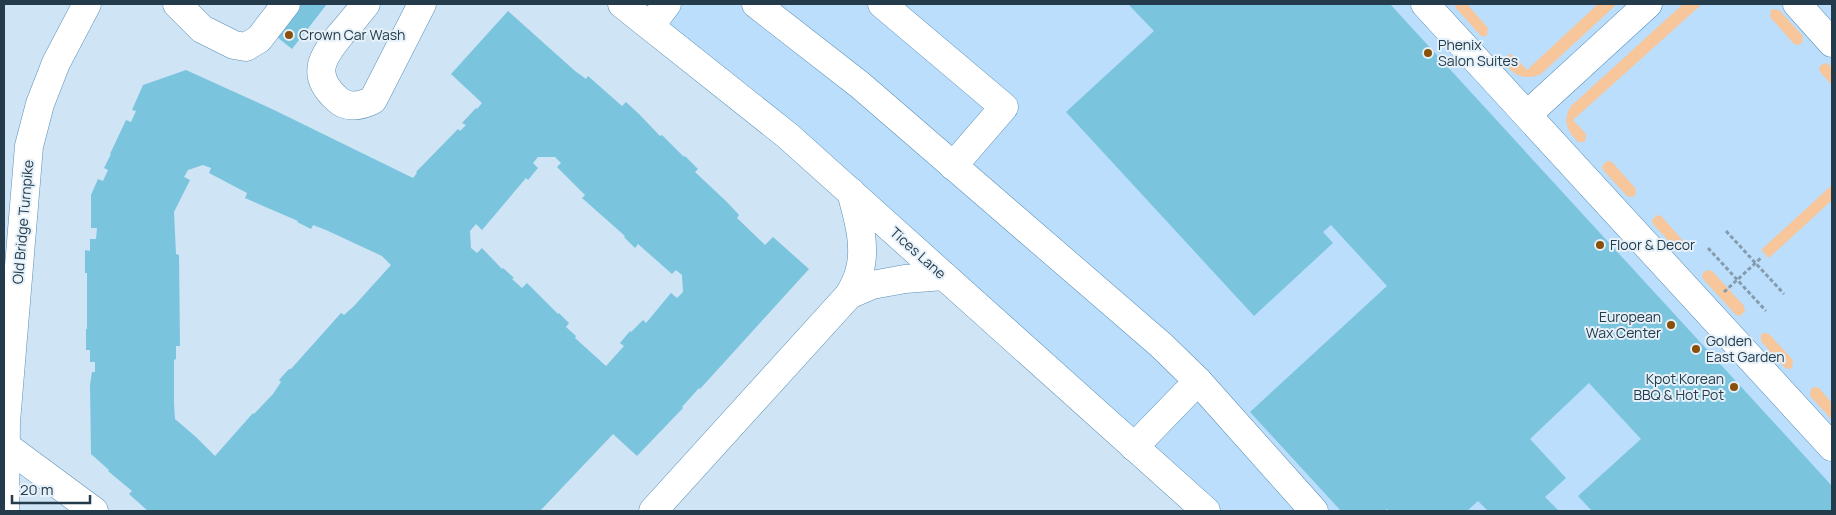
<svg xmlns="http://www.w3.org/2000/svg" width="1836" height="515" viewBox="0 0 1836 515" font-family="Manrope,sans-serif">
<style>
.built{fill:#badefb}
.green{fill:#f8c69b}
.building{fill:#7ac4de;fill-rule:evenodd}
.lines{fill:none;stroke-linecap:round;stroke-linejoin:round}
.minor-casing{stroke:#5b90b7;stroke-width:29}
.path{stroke:#869cad;stroke-width:3;stroke-dasharray:4 2.5;stroke-linecap:butt}
.minor{stroke:#fff;stroke-width:28}
.poi-dot{fill:#8a5009;stroke:#e5f0f8;stroke-width:2}
.labels{text-anchor:middle;stroke-width:4;stroke-linejoin:round;paint-order:stroke}
.poi-label{font-size:14px;fill:#243b4c;stroke:#e5f0f8;text-anchor:start}
.street-label{font-size:14px;fill:#243b4c;stroke:#e5f0f8}
</style>
<rect width="100%" height="100%" fill="#cfe4f5"/>
<!-- built -->
<polygon class="built" points="622,4 1832,4 1832,511 1206,511"/>
<!-- green -->
<g class="green">
<polygon points="1455,4 1467,4 1488,28 1487,35 1484,37 1480,35 1456,8"/>
<path d="M1598 4H1617L1541 74C1527 81 1509 76 1505 59L1510 54 1514 56 1527 70Z"/>
<path d="M1683 4H1702L1573 120 1586 134 1585 142H1578C1567 130 1562 121 1571 106Z"/>
<polygon points="1774,9 1779,10 1803,36 1802,43 1798,45 1794,44 1770,17 1771,10"/>
<polygon points="1824,63 1828,64 1832,68 1832,85 1820,72 1819,67"/>
<polygon points="1607,161 1612,162 1636,189 1635,196 1631,197 1627,196 1603,170 1602,166"/>
<polygon points="1832,185 1832,200 1769,258 1761,250"/>
<polygon points="1657,215 1661,216 1685,243 1686,247 1684,250 1677,250 1653,224 1652,220"/>
<polygon points="1707,270 1712,271 1744,306 1745,311 1740,316 1736,315 1703,279 1702,274"/>
<polygon points="1765,333 1769,334 1793,360 1792,368 1789,369 1785,368 1761,341 1761,334"/>
<polygon points="1814,387 1819,388 1832,403 1832,420 1810,396 1811,389"/>
</g>
<!-- building -->
<g class="building">
<polygon points="270,4 327,4 292,49 257,21"/>
<polygon points="1128,4 1390,4 1832,486 1832,511 1592,511 1578,496 1641,439 1589,383 1530,439 1566,478 1545,497 1559,511 1488,511 1478,501 1467,511 1389,511 1387,509 1384,511 1341,511 1250,412 1387,286 1331,225 1323,232 1333,243 1254,316 1066,112 1154,31"/>
<path d="M508 11 575 71 586 79 588 76 622 106 626 102 639 114 660 136 662 135 684 157 685 156 698 169 695 172 728 203 739 215 737 218 765 245 773 237 809 269 700 389 699 388 682 407 683 408 637 456 613 434 540 511H148L129 494 132 491 108 471 109 470 91 454 90 385 92 372H95V362H90V350H86V329H87V273H85V250L90 251V239H96L97 228H91V195L98 179 103 181 108 170 104 168 111 154H110L126 120 131 122 136 111 132 110 143 85 186 70 272 109 413 178 417 173 416 172 458 129 460 131 466 125 462 123 476 108 477 109 482 103 451 74ZM538 157H555L561 163 557 167 585 195 582 198 625 236 624 237 635 248 638 244 672 274 676 270 682 275 683 292 677 298 671 293 646 323 643 320 631 332 630 331 620 343 624 346 606 366 575 338 576 336 566 327 569 323 559 313 558 314 527 283 522 288 512 279 514 278 503 268 502 269 482 248 477 253 471 248 470 231 476 224 482 230 526 178 528 180 538 168 533 163ZM203 165 211 168 209 173 247 193 245 198 298 221 297 222 311 229 313 225 326 230 382 256 391 265 354 306 344 315 341 313 291 369H289L279 380 281 382 273 394 254 414 253 413 215 456 196 437 175 419 174 404V360L176 359V346H180L179 255 176 254 174 212 190 180 184 177 188 170Z"/>
</g>
<g class="lines">
<!-- minor casing -->
<g class="minor-casing">
<g id="minor">
<polyline points="177,4 202,29 234,45 246,47 259,39 286,4"/>
<path d="M366 4C358 14 350 24 341 34 322 57 310 75 337 99 347 109 361 106 373 100L422 4"/>
<polyline points="622,4 788,136 1206,511"/>
<polyline points="756,4 860,85 1161,345 1198,381 1314,511"/>
<polyline points="882,4 1004,107 953,166"/>
<polyline points="1425,4 1832,447"/>
<polyline points="1797,4 1832,43"/>
<polyline points="651,25 667,4"/>
<polyline points="1528,114 1648,4"/>
<path d="M849 295C853 288 857 281 859 273 867 247 858 217 851 192"/>
<polyline points="6,446 94,511"/>
<polyline points="1134,447 1198,381"/>
<polyline points="5,511 6,422 29,146 40,104 56,63 87,4"/>
<polyline points="653,511 849,295 872,285 905,279 944,276"/>
</g>
</g>
<!-- path -->
<g class="path">
<polyline points="1726,231 1784,294"/>
<polyline points="1708,248 1766,311"/>
<polyline points="1724,292 1762,257"/>
</g>
<!-- minor -->
<use href="#minor" class="minor"/>
</g>
<!-- markers -->
<g class="poi-dot">
<circle cx="289" cy="35" r="5"/>
<circle cx="1428" cy="53" r="5"/>
<circle cx="1600" cy="245" r="5"/>
<circle cx="1671" cy="325" r="5"/>
<circle cx="1696" cy="349" r="5"/>
<circle cx="1734" cy="387" r="5"/>
</g>
<g class="labels">
<!-- poi labels -->
<g class="poi-label">
<text x="299" y="40">Crown Car Wash</text>
<text x="1438" y="50">Phenix<tspan x="1438" dy="16">Salon Suites</tspan></text>
<text x="1610" y="250">Floor &amp; Decor</text>
<text x="1661" y="322" text-anchor="end">European<tspan x="1661" dy="16">Wax Center</tspan></text>
<text x="1706" y="346">Golden<tspan x="1706" dy="16">East Garden</tspan></text>
<text x="1724" y="384" text-anchor="end">Kpot Korean<tspan x="1724" dy="16">BBQ &amp; Hot Pot</tspan></text>
</g>
<!-- street labels -->
<g class="street-label">
<text transform="translate(23 222) rotate(-85)" y="5">Old Bridge Turnpike</text>
<text transform="translate(918 253) rotate(42)" y="5">Tices Lane</text>
</g>
</g>
<!-- border -->
<rect width="1836" height="515" fill="none" stroke="#243b4c" stroke-width="10"/>
<!-- scale -->
<path d="M12 495v8h78v-8" fill="none" stroke="#243b4c" stroke-width="2.5"/>
<text x="20" y="495" font-size="15" fill="#243b4c" stroke="#e5f0f8" stroke-width="4" paint-order="stroke">20 m</text>
</svg>
